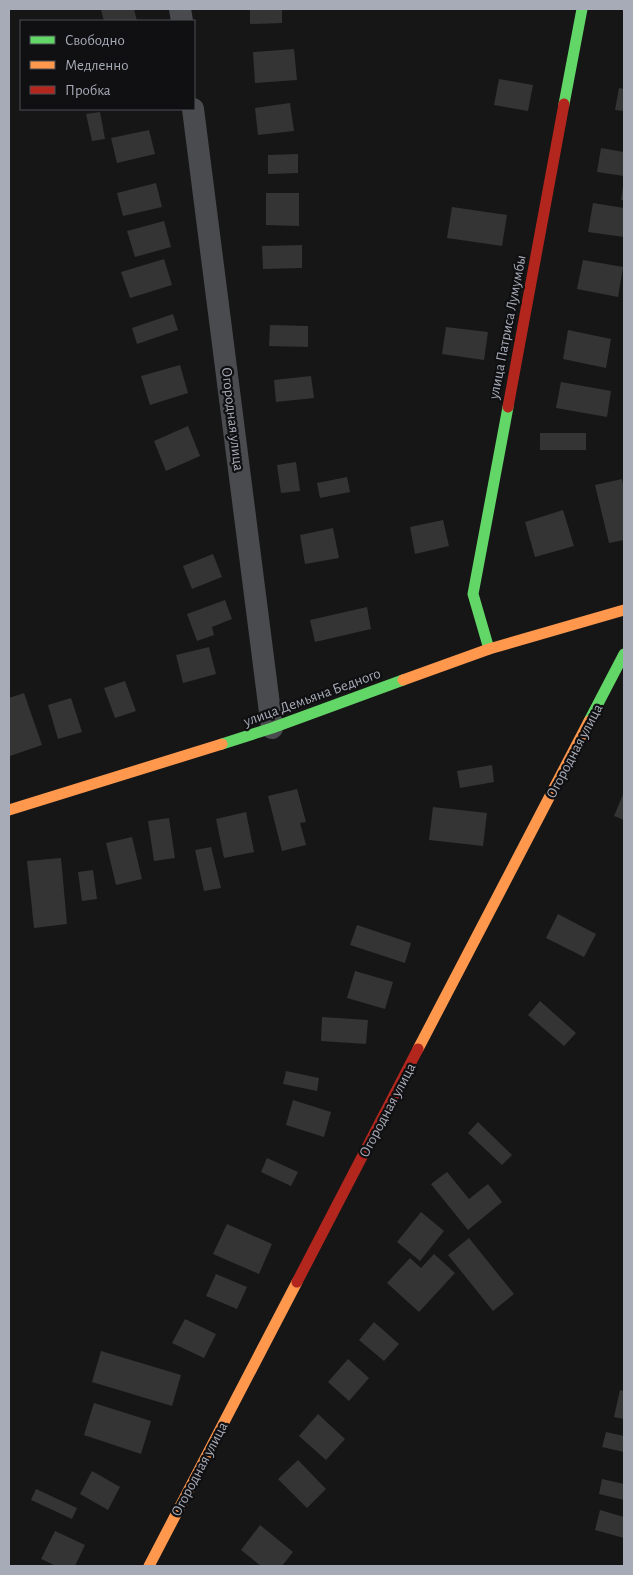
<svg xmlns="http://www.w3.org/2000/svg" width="633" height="1575" viewBox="0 0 633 1575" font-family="'Alegreya Sans',sans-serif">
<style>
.building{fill:#343435}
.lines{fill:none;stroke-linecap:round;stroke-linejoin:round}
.street{stroke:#4a4b4f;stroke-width:22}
.fast{stroke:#63d668;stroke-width:11}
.slow{stroke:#ff974d;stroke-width:11}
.jam{stroke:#b3261e;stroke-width:11}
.labels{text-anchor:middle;stroke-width:4.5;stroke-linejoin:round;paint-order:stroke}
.street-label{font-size:15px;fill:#a7abb7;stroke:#101012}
</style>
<rect width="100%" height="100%" fill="#161616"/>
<!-- building -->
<g class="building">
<polygon points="105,9 134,9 137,21 104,21 101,10"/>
<polygon points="250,9 282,9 282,23 250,24"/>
<polygon points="294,49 297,80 255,83 253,52"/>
<polygon points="499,79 533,85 528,111 494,105"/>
<polygon points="619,88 624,89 624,111 615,110"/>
<polygon points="290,103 294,131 258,135 255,108"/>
<polygon points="100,112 105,139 92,141 86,114"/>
<polygon points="149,130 155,154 117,163 111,138"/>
<polygon points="601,148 624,152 624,176 597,172"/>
<polygon points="298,154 298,173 268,174 268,155"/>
<polygon points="156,183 162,207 123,216 117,193"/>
<polygon points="623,186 624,186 624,200 621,200"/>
<polygon points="266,193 299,193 299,226 266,225"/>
<polygon points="593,203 624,208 624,237 588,232"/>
<polygon points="452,207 507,215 502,246 447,238"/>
<polygon points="164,221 171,247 135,257 127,231"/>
<polygon points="302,245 302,268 263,269 262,246"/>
<polygon points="164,259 172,285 130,298 121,272"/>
<polygon points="583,260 623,267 618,297 577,289"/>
<polygon points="173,314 178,330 137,344 132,328"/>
<polygon points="270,325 308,326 308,347 269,346"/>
<polygon points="446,327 488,332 484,360 442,354"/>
<polygon points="568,330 611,339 606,368 563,359"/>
<polygon points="180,365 188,393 150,405 141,376"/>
<polygon points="311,376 314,398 276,402 274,380"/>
<polygon points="561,382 611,391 607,417 556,408"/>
<polygon points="188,426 200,456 166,471 154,441"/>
<rect x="540" y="433" width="46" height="17"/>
<polygon points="296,462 300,491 281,493 277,465"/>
<polygon points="347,477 350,492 320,498 317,483"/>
<polygon points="622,479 624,490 624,540 609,543 595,485"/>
<polygon points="563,510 574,546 535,557 525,522"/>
<polygon points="443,520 449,546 415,554 410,527"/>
<polygon points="333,528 339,558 305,564 300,535"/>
<polygon points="213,554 222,577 192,589 183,566"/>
<polygon points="225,600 232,619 212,627 214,635 197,641 187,614"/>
<polygon points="367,607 371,629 315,642 310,620"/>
<polygon points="209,647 216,674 183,683 176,655"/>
<polygon points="125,681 136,711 115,718 104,688"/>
<polygon points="24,693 42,745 10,756 9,698"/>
<polygon points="71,698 82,732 58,739 48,705"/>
<polygon points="492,765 494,782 460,788 457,771"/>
<polygon points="297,789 306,822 300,823 306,845 282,851 268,796"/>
<polygon points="624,792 624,820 614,816"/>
<polygon points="433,807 487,813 483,846 429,840"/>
<polygon points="246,812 254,852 224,858 216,819"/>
<polygon points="169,818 175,858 154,861 148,821"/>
<polygon points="132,837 142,879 116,885 106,843"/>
<polygon points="211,847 221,888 204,891 195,850"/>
<polygon points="61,858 67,924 34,928 27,861"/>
<polygon points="93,870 97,899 82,901 78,872"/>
<polygon points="558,914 596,934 584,957 546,938"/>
<polygon points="357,925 411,943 405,963 350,945"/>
<polygon points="355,971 393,982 385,1009 347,998"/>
<polygon points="540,1001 576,1033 564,1046 528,1015"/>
<polygon points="322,1017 368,1020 366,1044 321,1041"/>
<polygon points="286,1071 319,1078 317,1091 283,1084"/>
<polygon points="293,1100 331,1112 324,1137 286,1125"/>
<polygon points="478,1122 512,1155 502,1165 468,1133"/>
<polygon points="267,1158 298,1172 291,1186 261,1172"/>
<polygon points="447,1172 469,1199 488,1184 502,1202 468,1230 431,1184"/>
<polygon points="421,1212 444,1231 420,1261 397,1242"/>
<polygon points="227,1224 272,1244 259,1274 213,1254"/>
<polygon points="469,1238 514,1294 493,1311 448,1255"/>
<polygon points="434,1254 455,1273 419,1312 387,1283 410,1258 421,1268"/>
<polygon points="216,1274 247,1287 237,1309 206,1296"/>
<polygon points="185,1319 216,1334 204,1358 172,1343"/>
<polygon points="374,1322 399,1344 384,1361 359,1340"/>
<polygon points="101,1351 181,1375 172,1406 92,1382"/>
<polygon points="348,1359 369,1378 349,1401 328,1382"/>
<polygon points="620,1390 624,1391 624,1419 614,1417"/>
<polygon points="94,1403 151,1421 141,1454 84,1435"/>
<polygon points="318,1414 345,1439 326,1460 299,1436"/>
<polygon points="606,1432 624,1436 624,1452 602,1447"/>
<polygon points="298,1460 326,1489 307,1508 278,1479"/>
<polygon points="92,1471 120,1487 108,1510 80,1494"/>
<polygon points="602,1479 624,1484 624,1500 599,1494"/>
<polygon points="36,1489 77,1508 72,1519 31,1500"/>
<polygon points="600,1510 624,1517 624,1538 595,1530"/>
<polygon points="260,1525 293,1552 282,1566 261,1566 241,1550"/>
<polygon points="55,1531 85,1545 75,1566 56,1566 41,1559"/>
</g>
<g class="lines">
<!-- street -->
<g class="street">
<polyline points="180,9 182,21"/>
<polyline points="193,109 272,728"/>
</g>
<!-- fast -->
<g class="fast">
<polyline points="564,104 582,9"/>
<polyline points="489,649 473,594 508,407"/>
<polyline points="589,721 624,654"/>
<polyline points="222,744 272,728 403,680"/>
</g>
<!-- slow -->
<g class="slow">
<polyline points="403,680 489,649 624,610"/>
<polyline points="9,810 222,744"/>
<polyline points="418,1049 589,721"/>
<polyline points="149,1566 297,1282"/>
</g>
<!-- jam -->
<g class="jam">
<polyline points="508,407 564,104"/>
<polyline points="297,1282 418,1049"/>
</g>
</g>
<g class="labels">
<!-- street labels -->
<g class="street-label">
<text transform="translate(507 327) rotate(-79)" y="5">улица Патриса Лумумбы</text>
<text transform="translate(233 419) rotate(83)" y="5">Огородная улица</text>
<text transform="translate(312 697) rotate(-20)" y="5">улица Демьяна Бедного</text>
<text transform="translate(574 751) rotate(-62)" y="5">Огородная улица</text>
<text transform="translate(387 1110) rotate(-62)" y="5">Огородная улица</text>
<text transform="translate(199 1469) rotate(-62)" y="5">Огородная улица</text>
</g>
</g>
<!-- border -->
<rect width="633" height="1575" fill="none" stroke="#a7abb7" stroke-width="20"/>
<!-- legend -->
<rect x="20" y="20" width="175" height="90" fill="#101012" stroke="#4c4e54"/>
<rect x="30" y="36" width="25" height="8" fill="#63d668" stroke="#4c4e54"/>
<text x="65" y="45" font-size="15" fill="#a7abb7">Свободно</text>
<rect x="30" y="61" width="25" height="8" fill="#ff974d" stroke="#4c4e54"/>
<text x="65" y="70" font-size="15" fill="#a7abb7">Медленно</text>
<rect x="30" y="86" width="25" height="8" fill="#b3261e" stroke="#4c4e54"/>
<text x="65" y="95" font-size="15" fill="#a7abb7">Пробка</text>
</svg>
